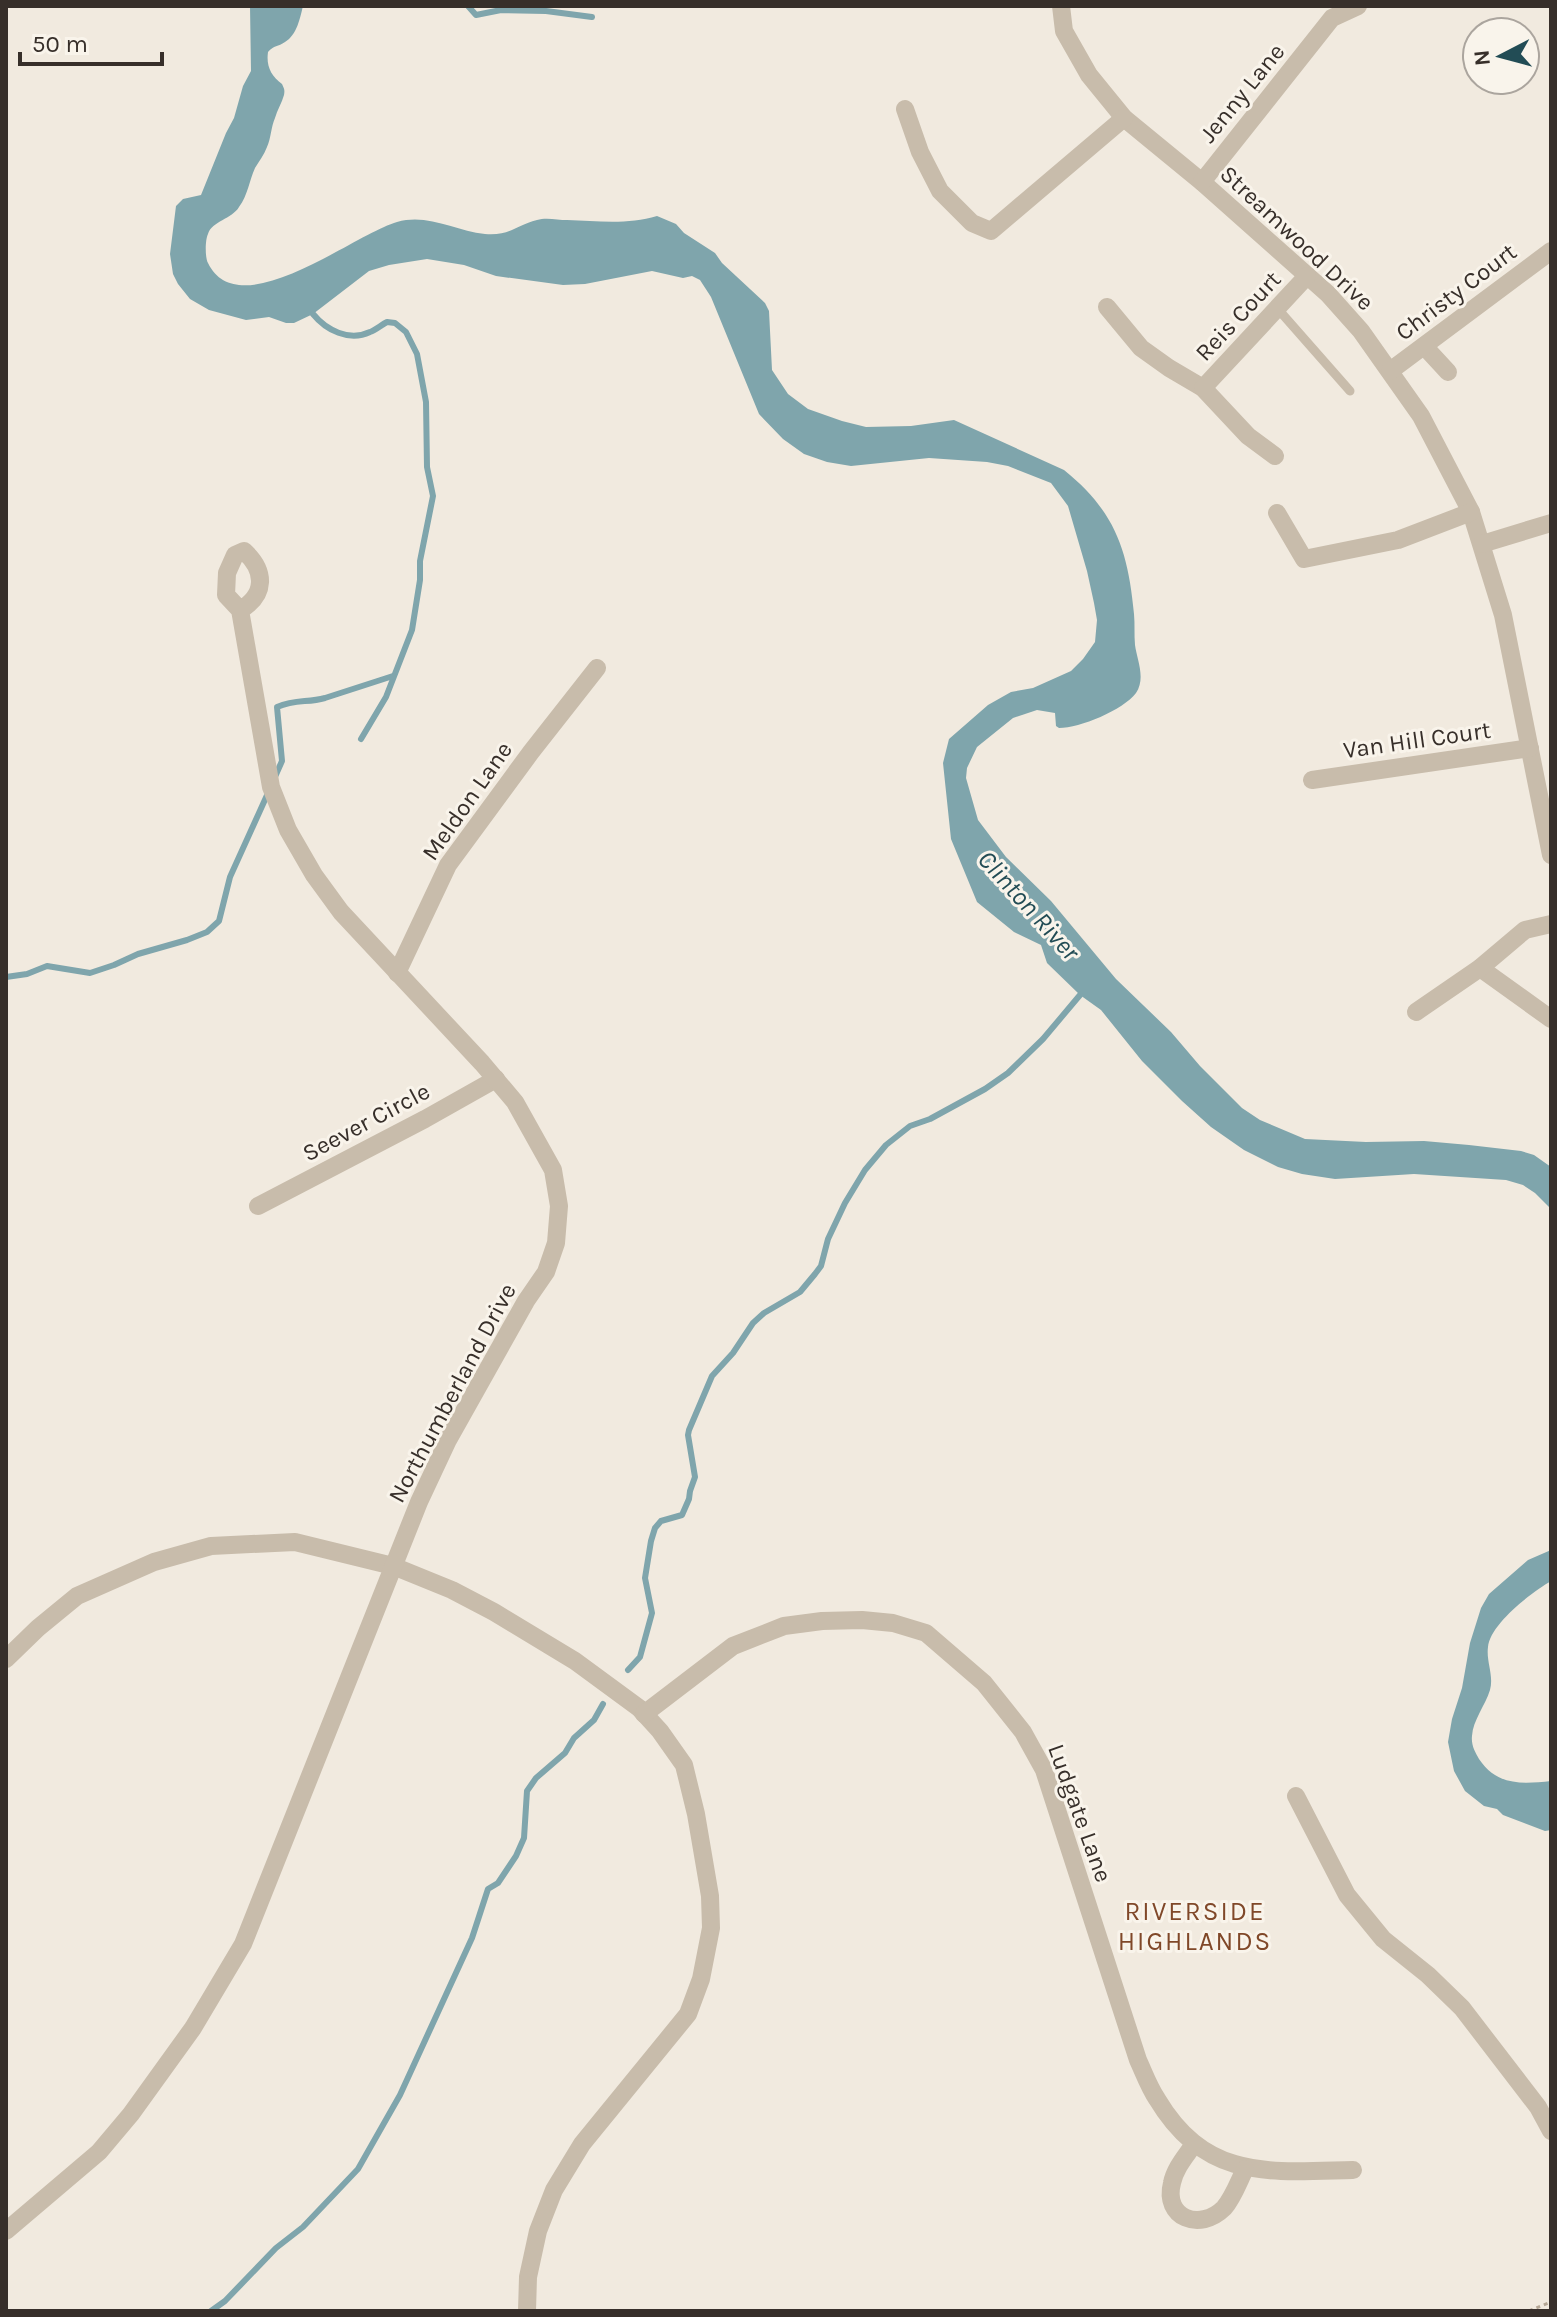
<svg xmlns="http://www.w3.org/2000/svg" width="1557" height="2317" viewBox="0 0 1557 2317" font-family="Karla,sans-serif">
<style>
.water{fill:#7fa5ac}
.lines{fill:none;stroke-linecap:round;stroke-linejoin:round}
.stream{stroke:#7fa5ac;stroke-width:6}
.path{stroke:#b4a695;stroke-width:3;stroke-dasharray:4 4;stroke-linecap:butt}
.service{stroke:#c8bcab;stroke-width:9}
.minor{stroke:#c8bcab;stroke-width:18}
.labels{text-anchor:middle;stroke-width:6;stroke-linejoin:round;paint-order:stroke}
.street-label{font-size:24px;fill:#372f2a;stroke:#f9f4eb}
.water-label{font-size:26px;font-style:italic;fill:#224c55;stroke:#f9f4eb}
.neighbourhood-label{font-size:26px;letter-spacing:2px;fill:#804829;stroke:#f9f4eb}
</style>
<rect width="100%" height="100%" fill="#f1eadf"/>
<!-- water -->
<g class="water">
<path d="M250 6H303C300 18 297 35 285 42 278 47 274 45 268 52 266 66 271 76 282 84 284 89 285 89 284 95 282 103 277 110 275 118 271 127 271 138 267 147 264 155 259 161 255 168 249 181 248 195 239 207 232 219 212 221 208 234 205 240 205 258 208 263 239 327 354 234 397 222 428 213 455 231 485 234 511 236 516 225 537 220 546 217 558 220 567 220 597 221 628 225 657 216L676 224 684 233 715 253 722 263 765 303 769 311 772 370 788 394 808 409 842 421 866 427 911 426 954 420 1064 470C1115 511 1128 550 1134 614 1135 624 1134 635 1135 645 1137 660 1146 678 1136 693 1123 710 1080 728 1059 728L1056 726 1055 713 1037 710 1013 718 977 747 967 768 966 778 978 820 1006 857 1051 901 1116 979 1171 1032 1200 1066 1242 1108 1260 1120 1305 1139 1366 1142 1424 1141 1469 1145 1521 1151 1534 1155 1551 1167V1209L1535 1193 1523 1185 1506 1180 1414 1174 1335 1179 1302 1174 1278 1167 1244 1150 1211 1127 1182 1101 1142 1061 1101 1010 1080 995 1047 963 1041 945 1014 932 977 902 951 839 943 763 949 739 988 705 1011 692 1033 688 1071 671 1083 659 1095 642 1097 620 1094 603 1087 571 1068 506 1051 483 1008 466 987 462 929 458 851 466 827 462 804 454 783 439 759 414 711 297 700 280 692 276 683 278 652 271 585 284 563 285 496 276 464 265 427 259 389 265 369 271 313 314 294 323H286L269 317 246 320 209 310 190 299 178 284 173 274 170 254 176 206 183 199 201 195 226 133 234 118 243 86 251 71Z"/>
<path d="M1551 1550V1581C1532 1592 1490 1624 1488 1647 1486 1662 1494 1675 1490 1690 1485 1706 1473 1720 1472 1736 1471 1745 1475 1752 1479 1759 1497 1786 1522 1784 1551 1781V1830L1545 1831 1503 1815 1497 1809 1484 1806 1465 1791 1454 1771 1448 1742 1452 1719 1462 1688 1470 1643 1481 1608 1489 1594 1528 1560Z"/>
</g>
<g class="lines">
<!-- stream -->
<g class="stream">
<polyline points="468,6 476,15 501,10 546,11 592,17"/>
<path d="M313 314C326 330 349 342 370 332 376 330 381 325 387 322L395 323 406 332 417 354 426 402 427 467 433 496 420 561V580L412 630 386 697 361 739"/>
<path d="M274 779 282 761 277 707C296 699 307 703 325 698L393 676"/>
<polyline points="6,977 27,974 47,966 90,973 114,965 138,954 187,940 207,932 219,921 230,877 268,793"/>
<polyline points="628,1670 640,1657 652,1613 645,1578 651,1541 655,1528 661,1521 682,1515 689,1499 690,1491 695,1477 688,1435 689,1430 712,1376 733,1353 753,1323 764,1313 800,1292 815,1274 821,1266 828,1239 845,1203 865,1170 886,1145 910,1126 930,1119 985,1089 1008,1073 1043,1039 1080,995"/>
<polyline points="211,2311 225,2301 276,2248 303,2227 358,2169 400,2095 472,1938 488,1889 498,1883 516,1856 524,1838 527,1791 536,1778 565,1753 574,1738 594,1720 603,1704"/>
</g>
<!-- path -->
<polyline class="path" points="1529,2311 1551,2302"/>
<!-- service -->
<polyline class="service" points="1277,308 1350,391"/>
<!-- minor -->
<g class="minor">
<polyline points="1061,6 1064,31 1089,75 1124,118 1202,182 1328,294 1361,331 1421,416 1471,512 1503,615 1551,855"/>
<polyline points="905,109 920,152 940,191 972,223 991,231 1124,118"/>
<polyline points="1202,182 1332,18 1358,6"/>
<polyline points="1107,307 1141,348 1169,368 1203,388 1248,436 1275,456"/>
<polyline points="1424,346 1448,372"/>
<polyline points="1390,371 1551,251"/>
<polyline points="1203,388 1307,276"/>
<polyline points="1277,513 1304,559 1398,540 1471,512"/>
<polyline points="1482,544 1551,523"/>
<polyline points="1312,780 1530,748"/>
<polyline points="1480,968 1551,1019"/>
<polyline points="397,973 448,865 531,752 597,668"/>
<polyline points="1416,1012 1480,968 1525,930 1551,924"/>
<polyline points="258,1206 425,1119 496,1079"/>
<polyline points="6,1659 38,1628 77,1596 154,1562 211,1546 295,1542 393,1566 452,1590 494,1612 575,1661 639,1708 660,1731 684,1765 696,1814 710,1896 711,1928 701,1979 688,2014 582,2144 554,2190 538,2231 528,2277 527,2311"/>
<path d="M644 1714 733 1646 784 1626 822 1621 862 1620 893 1623 926 1633 984 1683 1023 1732 1044 1770 1138 2060C1144 2073 1149 2087 1157 2099 1206 2181 1269 2172 1353 2170"/>
<polyline points="1296,1796 1347,1895 1383,1939 1428,1975 1462,2008 1538,2107 1551,2131"/>
<path d="M1194 2144C1186 2156 1175 2168 1172 2183 1163 2218 1200 2232 1224 2208 1233 2198 1239 2181 1245 2169"/>
<path d="M6 2231 99 2152 131 2114 193 2028 243 1944 419 1502 448 1440 526 1301 546 1272 556 1243 559 1206 553 1170 515 1102 482 1063 341 912 314 875 288 830 271 787 240 610 226 595 227 573 235 555 244 551C266 571 266 595 240 610"/>
</g>
</g>
<g class="labels">
<!-- street labels -->
<g class="street-label">
<text transform="translate(1242 93) rotate(-51)" y="8">Jenny Lane</text>
<text transform="translate(1297 238) rotate(43)" y="8">Streamwood Drive</text>
<text transform="translate(1456 292) rotate(-37)" y="8">Christy Court</text>
<text transform="translate(1238 316) rotate(-47)" y="8">Reis Court</text>
<text transform="translate(1417 740) rotate(-8)" y="8">Van Hill Court</text>
<text transform="translate(467 801) rotate(-55)" y="8">Meldon Lane</text>
<text transform="translate(366 1122) rotate(-28)" y="8">Seever Circle</text>
<text transform="translate(452 1393) rotate(-62)" y="8">Northumberland Drive</text>
<text transform="translate(1080 1813) rotate(70)" y="8">Ludgate Lane</text>
</g>
<!-- water labels -->
<g class="water-label">
<text transform="translate(1029 905) rotate(48)" y="9">Clinton River</text>
</g>
<!-- neighbourhood labels -->
<g class="neighbourhood-label">
<text x="1195" y="1920">RIVERSIDE<tspan x="1195" dy="30">HIGHLANDS</tspan></text>
</g>
</g>
<!-- border -->
<rect width="1557" height="2317" fill="none" stroke="#372f2a" stroke-width="16"/>
<!-- north arrow -->
<g transform="translate(1501 56) rotate(264)"><circle r="38" fill="#f9f4eb" stroke="#aba59e" stroke-width="2"/>
<path d="M0-6L14 30L0 20L-14 30Z" fill="#224c55"/>
<text y="-12" font-size="22" font-weight="bold" text-anchor="middle" fill="#372f2a">N</text>
</g>
<!-- scale -->
<path d="M20 52v12h142v-12" fill="none" stroke="#372f2a" stroke-width="4"/>
<text x="32" y="52" font-size="24" fill="#372f2a" stroke="#f9f4eb" stroke-width="6" paint-order="stroke">50 m</text>
</svg>
